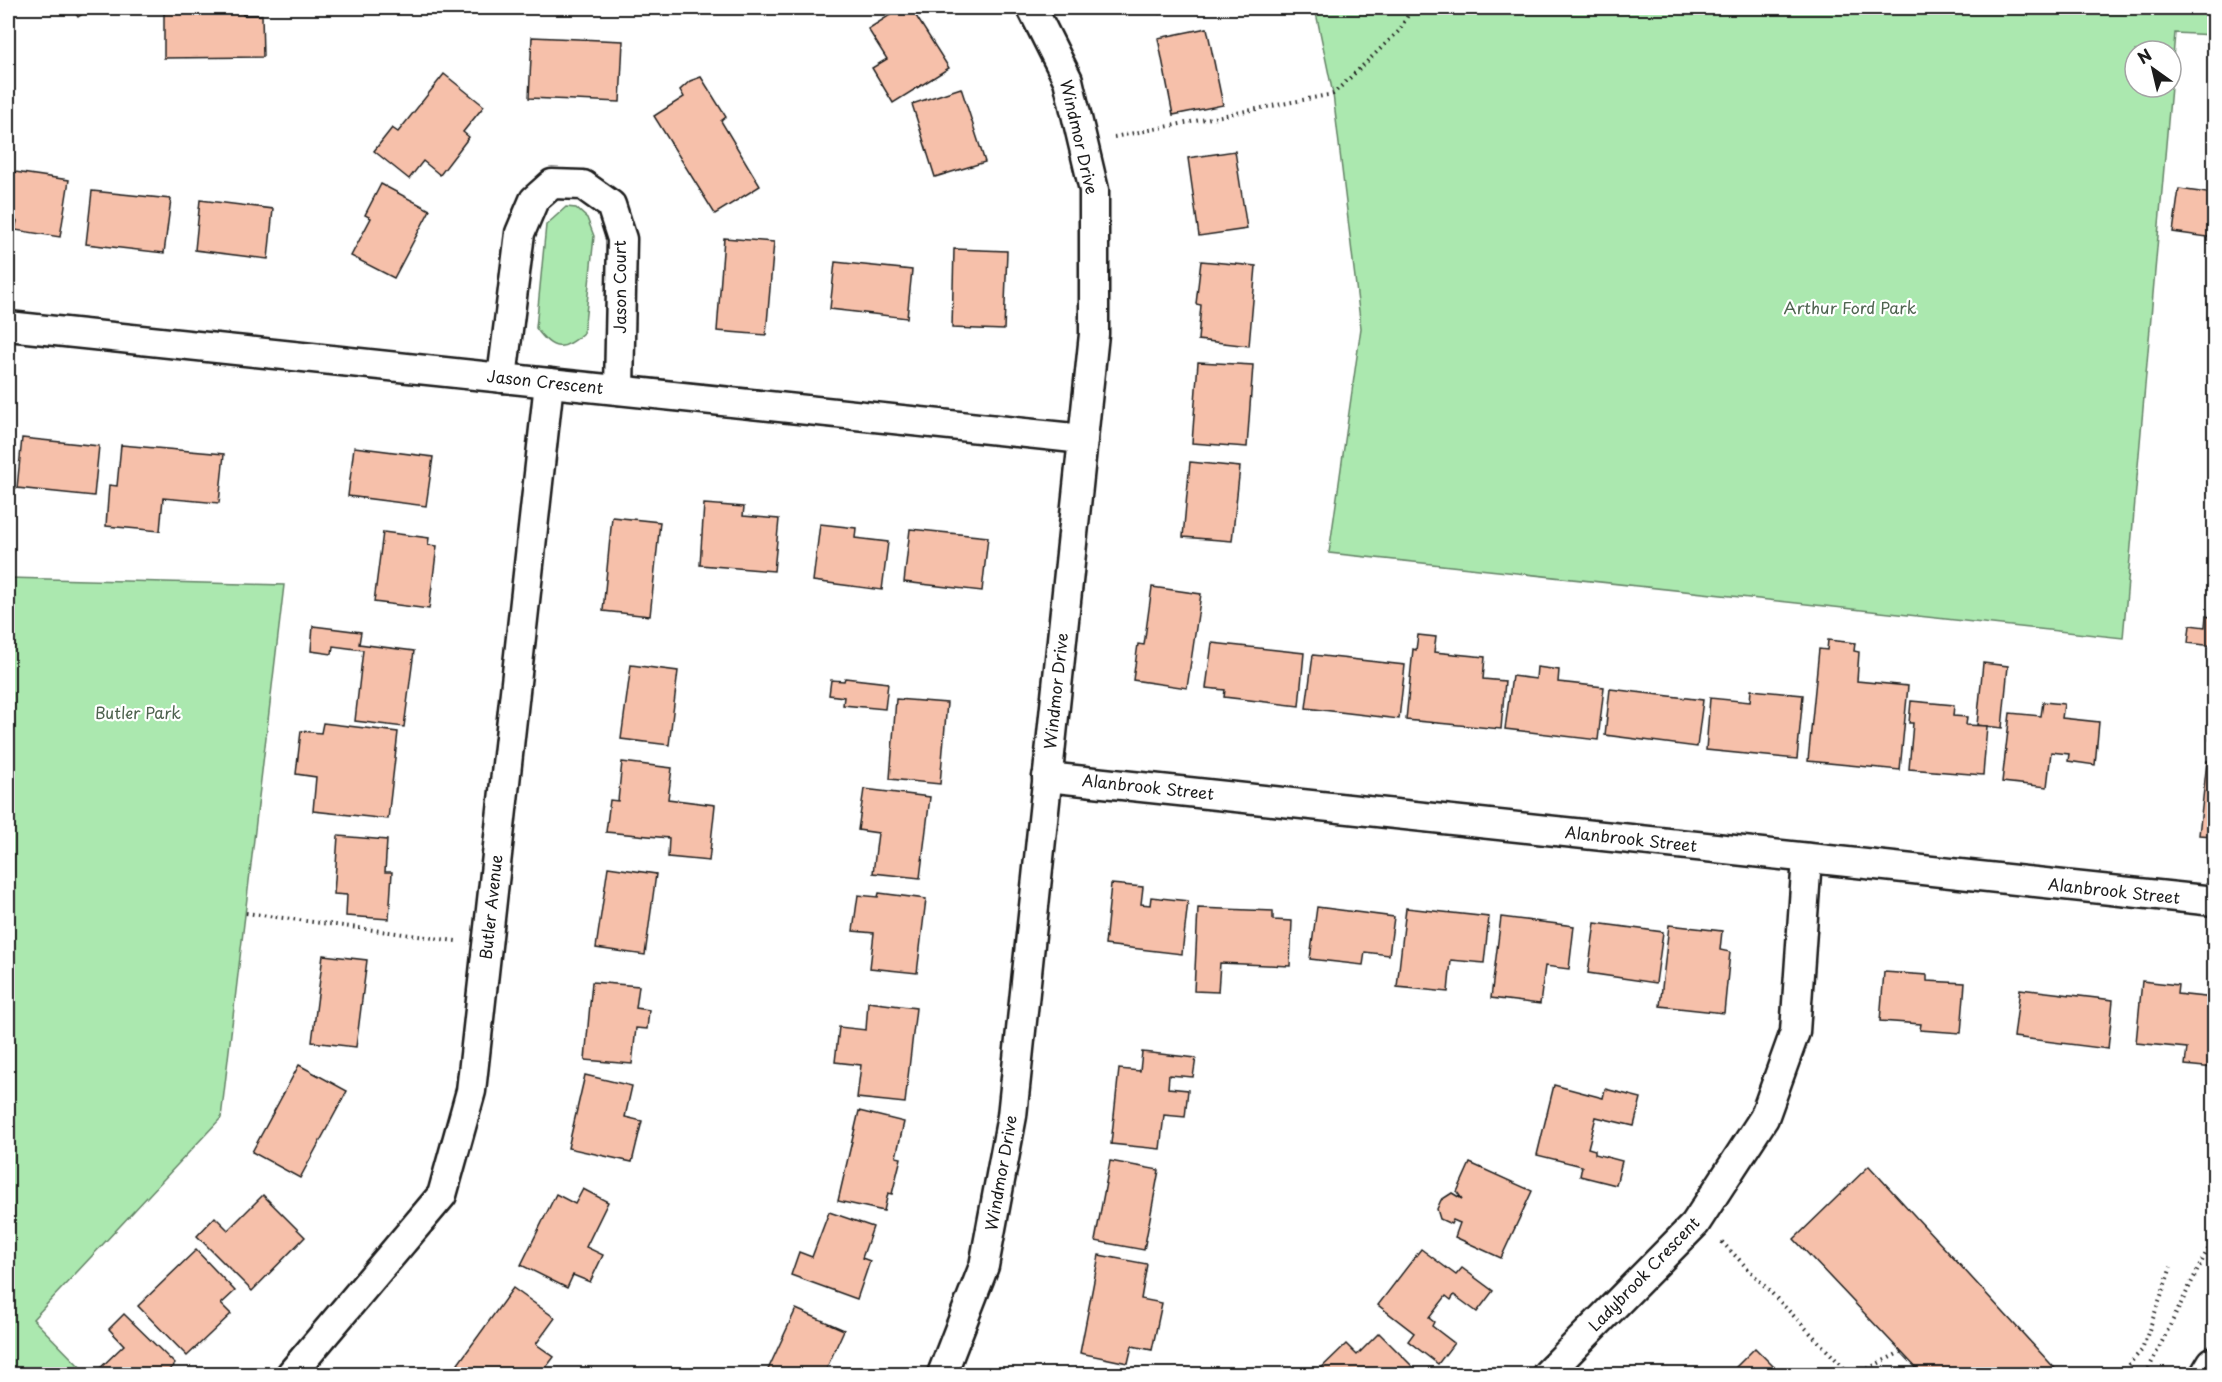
<svg xmlns="http://www.w3.org/2000/svg" width="2222" height="1382" viewBox="0 0 2222 1382" font-family="'Playpen Sans',sans-serif">
<style>
.green{fill:#abe8af;stroke:#648266;stroke-width:1.5}
.building{fill:#f6c0aa;stroke:#1c1c1c;stroke-width:1.5}
.lines{fill:none;stroke-linecap:round;stroke-linejoin:round}
.minor-casing{stroke:#1c1c1c;stroke-width:33}
.tertiary-casing{stroke:#1c1c1c;stroke-width:38}
.path{stroke:#1c1c1c;stroke-width:4;stroke-dasharray:1.5 4.5;stroke-linecap:butt}
.minor{stroke:#fff;stroke-width:28}
.tertiary{stroke:#fff;stroke-width:33}
.labels{text-anchor:middle;stroke-width:4.5;stroke-linejoin:round;paint-order:stroke}
.street-label{font-size:16px;fill:#1c1c1c;stroke:#fff}
.park-label{font-size:16px;fill:#4e634f;stroke:#fff}
</style>
<rect width="100%" height="100%" fill="#fff"/>
<filter id="ink" filterUnits="userSpaceOnUse"><feTurbulence type="fractalNoise" baseFrequency=".0167" numOctaves="2"/><feDisplacementMap in="SourceGraphic" scale="12" xChannelSelector="R" yChannelSelector="G"/><feConvolveMatrix kernelMatrix="1 2 1 2 8 2 1 2 1" color-interpolation-filters="sRGB"/></filter>
<g filter="url(#ink)">
<!-- green -->
<g class="green">
<polygon points="1315,8 2214,8 2214,35 2175,33 2171,82 2171,51 2135,51 2135,87 2171,87 2123,638 1329,553 1361,328 1333,94"/>
<path d="M566 207 576 208 587 218 594 236 584 333C563 352 552 351 536 328L546 225Z"/>
<polygon points="8,578 284,585 221,1118 33,1319 87,1374 8,1374"/>
</g>
<!-- building -->
<g class="building">
<polygon points="72,8 91,8 78,17"/>
<polygon points="242,8 243,15 262,15 263,57 164,58 164,9"/>
<polygon points="901,8 911,8 949,68 893,103 872,68 887,59 868,29"/>
<polygon points="1156,8 1174,8 1159,14"/>
<polygon points="1207,28 1223,105 1173,115 1158,38"/>
<polygon points="532,37 623,41 620,102 529,98"/>
<polygon points="444,74 484,106 463,132 469,137 440,175 423,161 409,179 374,151 392,128 398,132"/>
<polygon points="701,77 726,117 721,121 760,186 715,214 654,116 684,97 680,90 690,81"/>
<polygon points="961,88 985,162 935,177 912,104"/>
<polygon points="1235,151 1247,229 1199,236 1188,158"/>
<polygon points="8,171 69,180 60,237 15,230 17,221 8,220"/>
<polygon points="381,184 430,210 394,278 351,256 371,218 365,215"/>
<polygon points="2179,189 2214,194 2214,238 2173,232"/>
<polygon points="92,191 171,199 164,253 86,244"/>
<polygon points="200,200 273,209 268,259 195,250"/>
<polygon points="724,238 774,242 766,335 717,331"/>
<polygon points="954,249 1007,251 1004,330 952,328"/>
<polygon points="1201,261 1256,266 1249,346 1198,340 1201,305 1196,304"/>
<polygon points="835,262 912,270 907,318 830,309"/>
<polygon points="1198,362 1253,365 1247,447 1192,443"/>
<polygon points="22,438 99,446 94,496 17,488"/>
<polygon points="121,445 224,454 219,503 163,498 160,531 106,526 109,485 117,486"/>
<polygon points="354,447 433,457 426,506 348,496"/>
<polygon points="1190,462 1240,467 1232,541 1183,537"/>
<polygon points="704,504 744,507 743,516 779,519 774,571 700,565"/>
<polygon points="612,517 660,522 650,616 603,611"/>
<polygon points="820,524 856,528 855,538 888,542 882,590 813,581"/>
<polygon points="910,529 988,537 982,591 904,582"/>
<polygon points="383,532 429,538 428,545 437,546 429,609 374,602"/>
<polygon points="2214,578 2214,646 2188,643 2190,625 2205,627 2206,616 2210,617"/>
<polygon points="1152,587 1201,594 1187,688 1133,680 1138,644 1144,645"/>
<polygon points="313,626 361,632 359,644 414,651 404,727 355,721 363,650 333,646 332,654 311,651"/>
<polygon points="1418,635 1436,637 1434,652 1485,657 1483,679 1505,681 1501,729 1406,720 1413,649 1416,650"/>
<polygon points="1828,640 1855,643 1854,651 1859,652 1857,681 1908,686 1900,770 1808,761 1819,649 1827,650"/>
<polygon points="1212,643 1304,653 1299,706 1224,697 1225,690 1206,688"/>
<polygon points="1313,655 1405,665 1399,719 1306,708"/>
<polygon points="1983,663 2008,666 2002,728 1977,725"/>
<polygon points="631,665 678,671 669,745 621,739"/>
<polygon points="1537,667 1559,670 1558,682 1604,687 1598,740 1505,729 1512,676 1536,679"/>
<polygon points="845,678 888,683 885,709 843,705 844,697 829,695 831,680 844,681"/>
<polygon points="1610,689 1703,700 1697,747 1605,735"/>
<polygon points="1751,690 1803,695 1797,759 1706,750 1710,698 1750,702"/>
<polygon points="896,699 947,703 940,784 890,779"/>
<polygon points="2214,700 2214,740 2210,740"/>
<polygon points="1911,701 1954,705 1953,716 1967,717 1966,725 1987,726 1983,775 1909,769 1913,723 1909,723"/>
<polygon points="2043,702 2064,704 2062,718 2099,722 2095,765 2068,761 2069,754 2051,752 2047,787 2002,782 2010,713 2041,716"/>
<polygon points="323,723 398,732 388,819 313,811 316,777 296,774 301,731 321,733"/>
<polygon points="2207,761 2214,761 2214,836 2199,835"/>
<polygon points="622,762 672,768 668,799 715,805 709,861 668,857 669,838 606,832 610,800 618,801"/>
<polygon points="864,789 930,797 920,878 873,873 878,833 858,830"/>
<polygon points="338,836 387,840 385,872 392,872 389,919 346,916 347,895 334,894"/>
<polygon points="608,867 656,874 645,955 596,948"/>
<polygon points="1111,884 1143,887 1141,904 1150,905 1151,897 1188,901 1182,954 1105,945"/>
<polygon points="879,893 926,899 917,973 870,968 874,933 853,931 858,895 878,897"/>
<polygon points="1317,907 1394,917 1389,955 1365,952 1363,965 1310,959"/>
<polygon points="1198,908 1273,911 1273,920 1292,921 1290,966 1220,963 1218,992 1194,991"/>
<polygon points="1406,908 1489,917 1484,963 1451,960 1448,992 1397,987"/>
<polygon points="1501,917 1574,926 1569,969 1545,966 1540,1004 1491,998"/>
<polygon points="1595,923 1663,932 1656,983 1588,973"/>
<polygon points="1669,925 1722,931 1720,950 1730,952 1724,1013 1660,1006"/>
<polygon points="323,955 367,960 356,1047 312,1042"/>
<polygon points="1884,972 1927,975 1927,981 1965,983 1961,1033 1920,1030 1921,1024 1880,1021"/>
<polygon points="2142,981 2178,985 2177,994 2214,998 2214,1068 2185,1065 2187,1048 2136,1043"/>
<polygon points="592,982 639,986 636,1008 649,1010 647,1029 636,1028 632,1064 585,1060"/>
<polygon points="2020,989 2113,1000 2108,1049 2014,1037"/>
<polygon points="868,1002 916,1008 905,1103 857,1098 861,1065 835,1062 839,1027 866,1030"/>
<polygon points="1142,1052 1196,1058 1193,1077 1169,1075 1168,1088 1188,1090 1185,1117 1164,1115 1160,1149 1111,1144 1119,1069 1140,1071"/>
<polygon points="299,1065 347,1091 300,1178 252,1152"/>
<polygon points="585,1075 632,1086 625,1117 642,1121 632,1162 568,1148"/>
<polygon points="1554,1085 1603,1098 1605,1089 1641,1098 1634,1126 1596,1117 1588,1148 1595,1150 1595,1154 1622,1161 1616,1185 1580,1176 1582,1166 1537,1155"/>
<polygon points="859,1111 904,1122 896,1157 901,1158 892,1194 888,1193 884,1211 838,1201"/>
<polygon points="1110,1161 1159,1170 1144,1250 1095,1241"/>
<polygon points="1470,1163 1532,1191 1501,1258 1455,1237 1460,1223 1453,1220 1451,1224 1440,1219 1437,1209 1441,1200 1452,1193 1462,1199 1457,1192"/>
<polygon points="1869,1166 2060,1374 1922,1374 1794,1239"/>
<polygon points="583,1189 608,1202 586,1247 603,1255 590,1282 573,1275 567,1288 521,1265 556,1194 575,1204"/>
<polygon points="263,1195 305,1237 252,1291 197,1236 215,1217 228,1230"/>
<polygon points="829,1212 873,1227 862,1258 870,1261 857,1299 791,1275 799,1252 812,1257"/>
<polygon points="1421,1249 1456,1275 1462,1268 1493,1291 1477,1312 1454,1295 1451,1300 1446,1296 1429,1318 1434,1322 1432,1326 1454,1343 1438,1364 1408,1341 1414,1333 1378,1305"/>
<polygon points="196,1250 235,1291 221,1304 231,1314 187,1356 138,1306"/>
<polygon points="1099,1255 1147,1264 1141,1299 1162,1303 1152,1350 1132,1346 1128,1363 1080,1353"/>
<polygon points="513,1288 555,1318 536,1344 554,1357 541,1374 472,1374 458,1364"/>
<polygon points="796,1309 844,1330 824,1374 766,1374"/>
<polygon points="124,1314 175,1364 165,1374 94,1374 124,1345 109,1329"/>
<polygon points="1379,1333 1416,1370 1412,1374 1315,1374 1346,1344 1357,1355"/>
<polygon points="1755,1348 1781,1374 1729,1374"/>
</g>
<g class="lines">
<!-- minor casing -->
<g class="minor-casing">
<g id="minor">
<polyline points="8,326 1083,439"/>
<polyline points="502,378 520,233 534,200 552,184 583,185 611,205 622,239 619,390"/>
<polyline points="1047,777 2214,901"/>
<polyline points="291,1374 442,1195 471,1091 549,383"/>
<polyline points="942,1374 984,1266 1012,1116 1094,334 1094,190 1068,80 1032,8"/>
<polyline points="1547,1374 1695,1224 1764,1118 1795,1032 1807,858"/>
</g>
</g>
<!-- tertiary casing -->
<g class="tertiary-casing">
<polyline id="tertiary" points="2208,1374 2214,1364"/>
</g>
<!-- path -->
<g class="path">
<polyline points="1114,137 1333,94 1399,31 1412,8"/>
<polyline points="246,913 456,941"/>
<polyline points="1722,1242 1850,1374"/>
<polyline points="1857,1374 1901,1352"/>
<polyline points="2120,1374 2142,1350 2171,1267"/>
<polyline points="2146,1374 2214,1237"/>
</g>
<!-- minor -->
<use href="#minor" class="minor"/>
<!-- tertiary -->
<use href="#tertiary" class="tertiary"/>
</g>
</g>
<g class="labels">
<!-- street labels -->
<g class="street-label">
<text transform="translate(1079 137) rotate(77)" y="6">Windmor Drive</text>
<text transform="translate(620 287) rotate(-90)" y="6">Jason Court</text>
<text transform="translate(545 382) rotate(6)" y="6">Jason Crescent</text>
<text transform="translate(1056 691) rotate(-84)" y="6">Windmor Drive</text>
<text transform="translate(1148 787) rotate(6)" y="6">Alanbrook Street</text>
<text transform="translate(1631 839) rotate(6)" y="6">Alanbrook Street</text>
<text transform="translate(2114 891) rotate(6)" y="6">Alanbrook Street</text>
<text transform="translate(491 907) rotate(-84)" y="6">Butler Avenue</text>
<text transform="translate(1001 1173) rotate(-80)" y="6">Windmor Drive</text>
<text transform="translate(1644 1274) rotate(-46)" y="6">Ladybrook Crescent</text>
</g>
<!-- park labels -->
<g class="park-label">
<text x="1850" y="314">Arthur Ford Park</text>
<text x="138" y="719">Butler Park</text>
</g>
</g>
<!-- margin -->
<rect width="2222" height="1382" fill="none" stroke="#fff" stroke-width="30"/>
<rect x="15" y="15" width="2192" height="1352" fill="none" stroke="#1c1c1c" stroke-width="2" filter="url(#ink)"/>
<!-- north arrow -->
<g transform="translate(2153 69) rotate(326)"><circle r="28" fill="#ffffff" stroke="#a4a4a4" stroke-width="1.5"/>
<path d="M0-4.5L10 22L0 15L-10 22Z" fill="#1c1c1c"/>
<text y="-9" font-size="16" font-weight="bold" text-anchor="middle" fill="#1c1c1c">N</text>
</g>
</svg>
